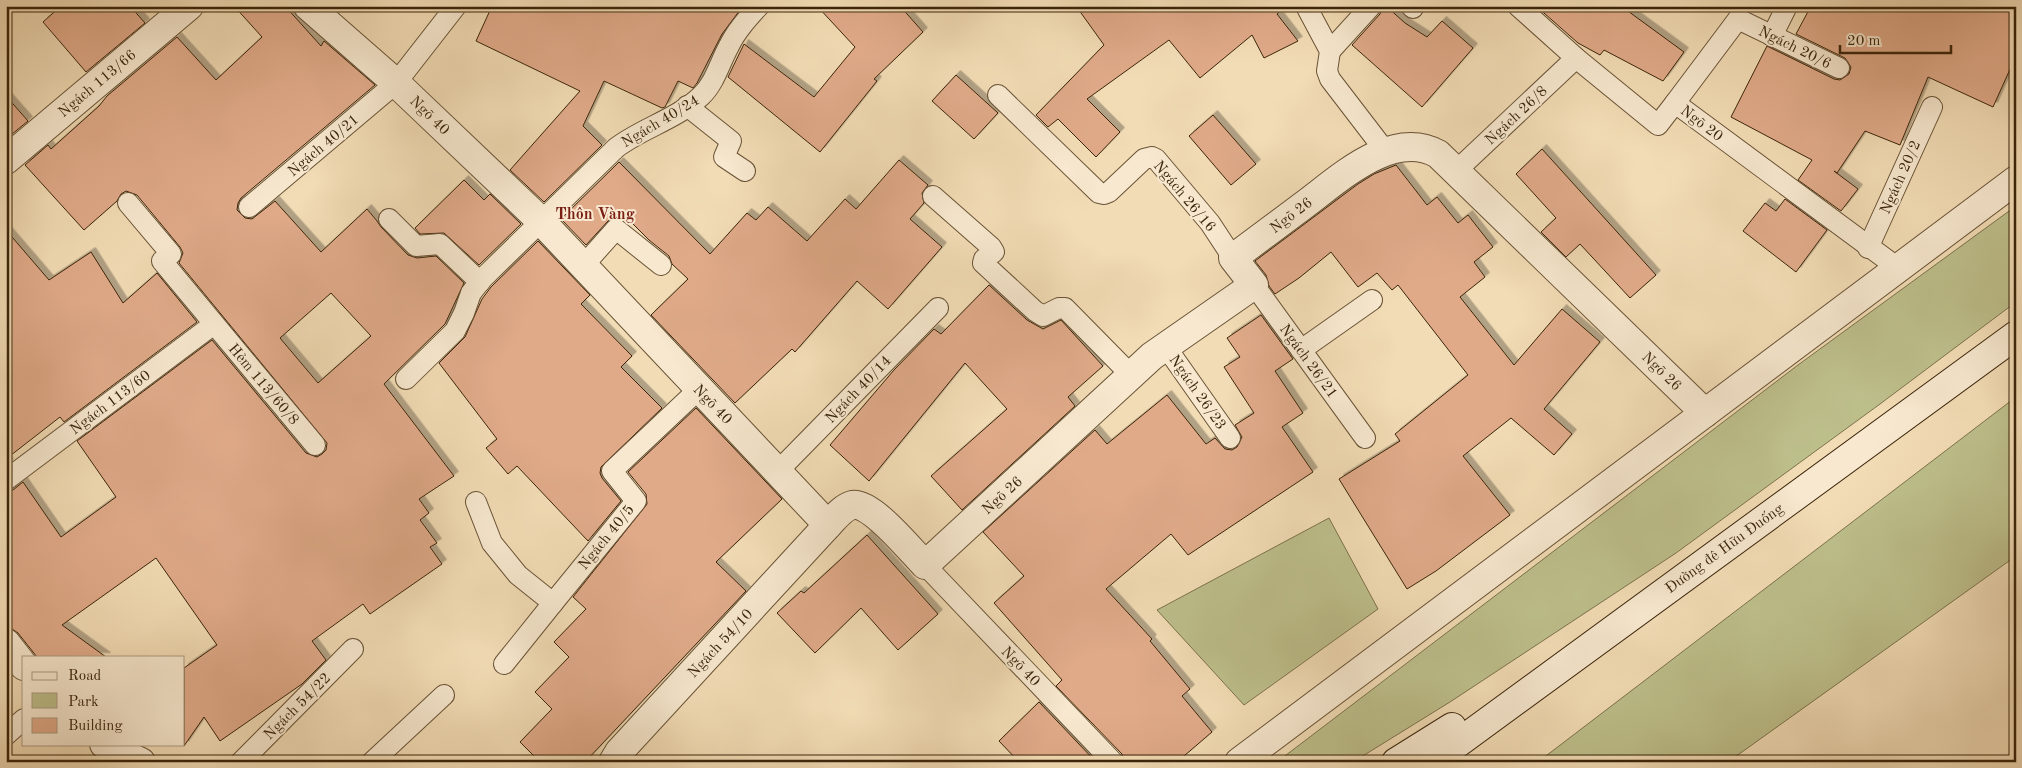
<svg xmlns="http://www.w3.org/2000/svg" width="2022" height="768" viewBox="0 0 2022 768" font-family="'Old Standard TT',serif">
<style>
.green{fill:#bdbf8b;stroke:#7c724b}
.building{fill:#e0aa89;stroke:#3b250b;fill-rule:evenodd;filter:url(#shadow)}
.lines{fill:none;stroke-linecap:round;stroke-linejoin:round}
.service-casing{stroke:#695336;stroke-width:22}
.minor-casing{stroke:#695336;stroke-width:30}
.tertiary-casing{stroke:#695336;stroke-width:30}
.secondary-casing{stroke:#3b250b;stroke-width:30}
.service{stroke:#f7e8cf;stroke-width:20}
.minor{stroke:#f7e8cf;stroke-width:28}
.tertiary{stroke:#f7e8cf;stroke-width:28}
.secondary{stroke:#f7e8cf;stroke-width:28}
.labels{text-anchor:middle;stroke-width:4;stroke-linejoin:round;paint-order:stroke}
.street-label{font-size:15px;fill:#3b250b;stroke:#f7e8cf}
.neighbourhood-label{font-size:16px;font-weight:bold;fill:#7a1f14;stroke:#f7e8cf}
</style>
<defs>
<filter id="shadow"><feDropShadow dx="4.5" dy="-4.5" stdDeviation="0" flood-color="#0004"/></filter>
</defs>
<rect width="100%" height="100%" fill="#f2dcb5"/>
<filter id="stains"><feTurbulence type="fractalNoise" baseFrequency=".004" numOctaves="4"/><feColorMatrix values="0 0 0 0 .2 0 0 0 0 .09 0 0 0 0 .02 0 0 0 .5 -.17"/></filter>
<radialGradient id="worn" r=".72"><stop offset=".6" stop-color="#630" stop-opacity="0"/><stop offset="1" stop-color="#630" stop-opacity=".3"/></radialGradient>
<!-- green -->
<g class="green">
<polygon points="2016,206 2016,302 1880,404 1676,553 1450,702 1353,762 1277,762 1798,365"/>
<polygon points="2016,397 2016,556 1728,762 1538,762"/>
<polygon points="1329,518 1378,609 1244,705 1157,610"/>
</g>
<!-- building -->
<g class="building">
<polygon points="61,6 130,6 145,23 86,72 43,22"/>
<path d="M234 6H285L321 46 324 41 375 85 241 198 238 203 237 210 245 218 252 219 275 201 321 252 367 209 377 221 381 227 408 255 417 258 436 256 464 283 445 324 384 384 454 476 419 499 429 513 420 520 437 543 430 547 442 564 370 614 363 604 312 641 326 660 302 684 220 741 204 717 184 746V668L217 645 156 558 62 625 106 657H37L18 633 12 629 6 628V492L13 490 23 482 61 537 116 497 77 441 212 340 306 453 317 457 322 454 326 450 327 443 179 263 183 253 180 247 137 195 126 191 121 194 117 201 84 230 25 165 48 145 51 149 99 106 107 96 177 37 216 80 262 37ZM331 293 371 336 318 383 280 338Z"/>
<polygon points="492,6 743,6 722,34 697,83 693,88 678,81 665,107 662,108 604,81 583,126 602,145 544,202 510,170 580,91 476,41"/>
<polygon points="817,6 900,6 923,32 874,79 877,81 820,152 728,77 744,44 814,97 855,47"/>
<polygon points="1076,6 1286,6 1277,14 1298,41 1264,58 1252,35 1200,78 1169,40 1087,99 1120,132 1096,157 1058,119 1048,127 1036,115 1104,45"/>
<polygon points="1383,6 1386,6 1405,23 1427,37 1442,21 1473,48 1422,107 1352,45 1380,14"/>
<polygon points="1536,6 1621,6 1684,52 1663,81 1604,50 1600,55 1578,43"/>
<polygon points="1811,6 2016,6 2016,56 1993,107 1928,77 1900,145 1865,131 1837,173 1834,171 1858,189 1841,211 1798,180 1812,160 1731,117 1767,46 1834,79 1840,80 1849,74 1851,67 1845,58 1796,34"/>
<polygon points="956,75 998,113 974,139 932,101"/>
<polygon points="6,96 28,121 6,139"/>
<polygon points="1213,115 1256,164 1231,185 1189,136"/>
<polygon points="1542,149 1656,275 1630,298 1580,244 1566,257 1541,232 1556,218 1516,174"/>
<polygon points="899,160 928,185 922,193 924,203 910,219 942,247 888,309 857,281 795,352 792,349 735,403 651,315 688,279 672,264 669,256 649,240 624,215 621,218 613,218 608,221 586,245 561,219 619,162 710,254 747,213 756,220 768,207 807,241 845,199 856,209"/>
<polygon points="1396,165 1427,205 1437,197 1458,223 1468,215 1493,247 1474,262 1485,277 1460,297 1514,365 1562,309 1600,342 1544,409 1572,434 1554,455 1511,418 1463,456 1510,515 1436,571 1407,589 1339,479 1400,441 1395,434 1468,375 1398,285 1392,290 1377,273 1358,287 1331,252 1299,278 1275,294 1269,286 1266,275 1255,261 1358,184 1374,174"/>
<polygon points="464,180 484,200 490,194 521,224 479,265 444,233 420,234 415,228"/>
<polygon points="1785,199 1827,230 1796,272 1743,231 1765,203 1776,211"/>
<polygon points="6,230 49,280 91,252 123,303 157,273 197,322 64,422 60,417 6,459 9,463 6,465"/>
<polygon points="538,241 590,295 581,304 632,356 621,367 662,408 601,467 600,473 602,478 621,501 588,541 517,466 508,474 486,448 497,439 439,363 465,337 482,299 491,287"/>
<polygon points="989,285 1027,320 1043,329 1061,320 1103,366 1068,397 1075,406 962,510 931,476 1007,409 965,363 869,481 830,445 894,370 934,329 941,334"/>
<polygon points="1261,315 1293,359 1275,371 1303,413 1282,427 1313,472 1188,555 1171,534 1106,589 1152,639 1150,641 1190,689 1182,696 1212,732 1177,762 1125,762 1122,754 1056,686 1062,680 994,603 1024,576 983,532 1095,430 1107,444 1167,395 1206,444 1215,438 1225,449 1232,450 1237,447 1242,437 1235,425 1254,413 1224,367 1240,357 1227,338"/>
<polygon points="696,408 782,499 716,562 746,591 585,762 540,762 520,742 552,709 535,692 569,657 554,642 586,609 573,597 647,504 646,494 628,472"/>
<polygon points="867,535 938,614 898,650 861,608 815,653 777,613 801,591 804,593"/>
<polygon points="1039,702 1096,762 1019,762 999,741"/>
</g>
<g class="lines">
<!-- service casing -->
<g class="service-casing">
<g id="service">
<polyline points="1306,6 1330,51 1327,71 1330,79 1386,152"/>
<polyline points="1411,6 1413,8"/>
<polyline points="1518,6 1576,58 1658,125 1675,103 1898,268"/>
<polyline points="1772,36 1787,6"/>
<polyline points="1330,51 1371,6"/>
<polyline points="998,95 1099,193 1104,194 1109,192 1144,159 1152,157 1156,159 1210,223 1233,258"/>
<polyline points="1675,103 1738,19 1839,68"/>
<polyline points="687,106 731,141 724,157 745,171"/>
<polyline points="1456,171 1576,58"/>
<polyline points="933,196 991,247 994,252 984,259 983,263 1035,311 1043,316 1059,308 1065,308 1132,376"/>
<polyline points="128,203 171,254 162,261 315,445"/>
<polyline points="249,207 396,83 456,6"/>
<polyline points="389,219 416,246 440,244 480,282"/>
<polyline points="1868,248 1932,107"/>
<polyline points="583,266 616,229 661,265"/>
<polyline points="1254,285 1365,438"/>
<polyline points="1166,347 1230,438"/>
<polyline points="1301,350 1372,300"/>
<path d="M406 379 455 331 464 313 471 293 482 279 616 148C642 128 677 119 701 96 715 83 720 62 729 46 736 31 748 18 759 6"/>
<polyline points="778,471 938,308"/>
<polyline points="6,480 214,324"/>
<polyline points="476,502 492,543 518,575 553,603 636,501 612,471 699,389"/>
<polyline points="925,565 1113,762"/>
<polyline points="504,664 553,603"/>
<polyline points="6,735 24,719"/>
<polyline points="241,762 353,649"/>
<polyline points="372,762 444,695"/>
</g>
</g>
<!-- minor casing -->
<g class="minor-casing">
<g id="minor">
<path d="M308 6 396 83 542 222 828 525C835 518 842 508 852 505 870 500 912 552 925 565L1152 356 1254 285 1233 258C1257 240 1280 223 1304 205 1338 180 1392 128 1438 154L1705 413"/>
<polyline points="6,160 189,6"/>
<polyline points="6,643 24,666"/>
<polyline points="104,744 141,762"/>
<polyline points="613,762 619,752 828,525"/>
</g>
</g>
<!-- tertiary casing -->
<g class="tertiary-casing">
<polyline id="tertiary" points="1239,762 2016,180"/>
</g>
<!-- secondary casing -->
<g class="secondary-casing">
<g id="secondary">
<polyline points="1396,762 1452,727"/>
<polyline points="1432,762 2016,335"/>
</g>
</g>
<!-- service -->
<use href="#service" class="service"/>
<!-- minor -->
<use href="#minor" class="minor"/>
<!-- tertiary -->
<use href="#tertiary" class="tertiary"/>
<!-- secondary -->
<use href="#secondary" class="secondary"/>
</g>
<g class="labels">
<!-- street labels -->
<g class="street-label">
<text transform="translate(1795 47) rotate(26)" y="5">Ngách 20/6</text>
<text transform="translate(97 83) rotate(-40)" y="5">Ngách 113/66</text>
<text transform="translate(430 115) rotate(44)" y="5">Ngõ 40</text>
<text transform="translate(1516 115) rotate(-43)" y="5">Ngách 26/8</text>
<text transform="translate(660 121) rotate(-31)" y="5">Ngách 40/24</text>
<text transform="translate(1702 123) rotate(37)" y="5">Ngõ 20</text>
<text transform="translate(323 145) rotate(-40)" y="5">Ngách 40/21</text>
<text transform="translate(1900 177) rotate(-66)" y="5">Ngách 20/2</text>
<text transform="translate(1185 196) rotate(50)" y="5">Ngách 26/16</text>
<text transform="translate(1291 215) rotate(-37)" y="5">Ngõ 26</text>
<text transform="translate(1309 361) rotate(54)" y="5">Ngách 26/21</text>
<text transform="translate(1662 371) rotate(44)" y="5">Ngõ 26</text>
<text transform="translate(264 384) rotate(50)" y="5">Hẻm 113/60/8</text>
<text transform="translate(858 389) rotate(-46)" y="5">Ngách 40/14</text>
<text transform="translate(1198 392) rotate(55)" y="5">Ngách 26/23</text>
<text transform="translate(110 402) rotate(-37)" y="5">Ngách 113/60</text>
<text transform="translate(713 404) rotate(46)" y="5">Ngõ 40</text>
<text transform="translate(1002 495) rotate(-42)" y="5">Ngõ 26</text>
<text transform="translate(606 537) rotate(-51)" y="5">Ngách 40/5</text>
<text transform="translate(1724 548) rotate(-36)" y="5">Đường đê Hữu Đuống</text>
<text transform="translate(720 643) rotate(-47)" y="5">Ngách 54/10</text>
<text transform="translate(1021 666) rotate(46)" y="5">Ngõ 40</text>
<text transform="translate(297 706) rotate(-45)" y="5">Ngách 54/22</text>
</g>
<!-- neighbourhood labels -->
<g class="neighbourhood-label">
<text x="595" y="219">Thôn Vàng</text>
</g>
</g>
<!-- margin -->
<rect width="2022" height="768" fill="none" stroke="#f2dcb5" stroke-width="25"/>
<rect x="8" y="8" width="2007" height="753" fill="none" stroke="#3b250b" stroke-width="2.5"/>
<rect x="12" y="12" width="1997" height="743" fill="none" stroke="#3b250b"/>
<!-- legend -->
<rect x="22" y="656" width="162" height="90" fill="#f7e8cf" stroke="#ac9a81"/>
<rect x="32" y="672" width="25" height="8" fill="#f7e8cf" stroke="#ac9a81"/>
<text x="68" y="680" font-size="15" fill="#3b250b">Road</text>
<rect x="32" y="693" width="25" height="15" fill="#bdbf8b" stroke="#ac9a81"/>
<text x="68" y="706" font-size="15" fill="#3b250b">Park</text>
<rect x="32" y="718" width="25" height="15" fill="#e0aa89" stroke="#ac9a81"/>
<text x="68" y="730" font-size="15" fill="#3b250b">Building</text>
<!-- scale -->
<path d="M1840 45v8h111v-8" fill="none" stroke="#3b250b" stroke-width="2.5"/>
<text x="1847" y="45" font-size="15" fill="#3b250b" stroke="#f7e8cf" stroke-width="4" paint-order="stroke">20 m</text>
<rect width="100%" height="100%" filter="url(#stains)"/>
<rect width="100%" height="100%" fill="url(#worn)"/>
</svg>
